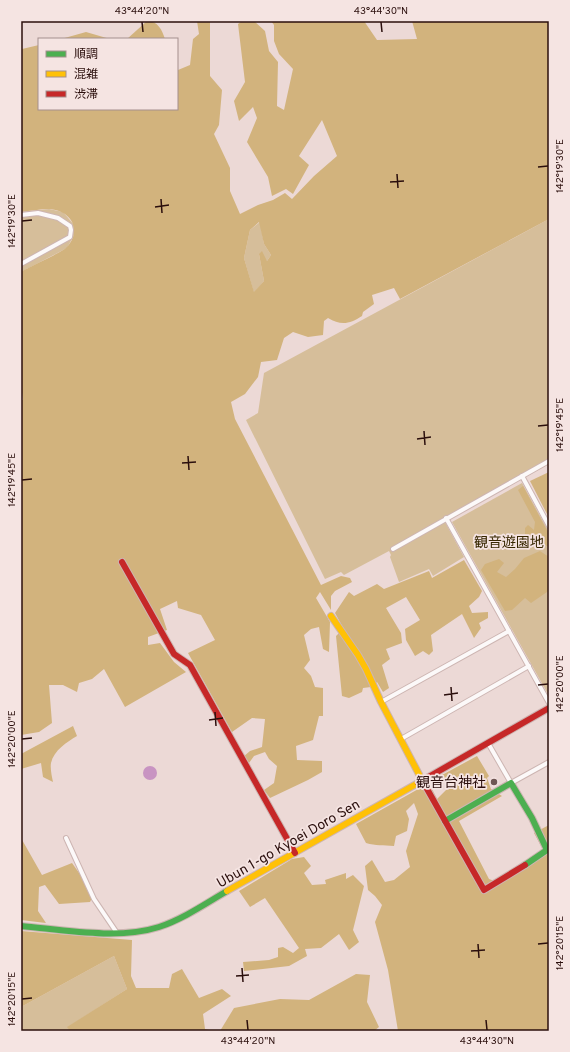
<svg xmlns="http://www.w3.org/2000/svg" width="570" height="1052" viewBox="0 0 570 1052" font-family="Overpass,'Noto Sans JP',sans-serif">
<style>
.green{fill:#d6be9a}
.forest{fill:#d2b37d;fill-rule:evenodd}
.water{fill:#c894c2}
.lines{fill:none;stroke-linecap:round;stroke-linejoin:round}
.street-casing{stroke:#cdb5b2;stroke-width:6}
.fast-casing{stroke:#cdb5b2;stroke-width:8}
.slow-casing{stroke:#cdb5b2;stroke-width:8}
.jam-casing{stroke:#cdb5b2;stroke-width:8}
.street{stroke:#fcf9f9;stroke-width:4}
.fast{stroke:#4caf50;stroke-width:6}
.slow{stroke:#ffc107;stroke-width:6}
.jam{stroke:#c62828;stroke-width:6}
.ticks{fill:none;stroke:#2b0f0d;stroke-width:1.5}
.poi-dot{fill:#6f5653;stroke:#f5e4e2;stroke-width:1.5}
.labels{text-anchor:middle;stroke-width:3.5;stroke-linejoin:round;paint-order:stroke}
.park-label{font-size:14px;fill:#372700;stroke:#f5e4e2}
.poi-label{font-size:14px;fill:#2b0f0d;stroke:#f5e4e2;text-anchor:end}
.street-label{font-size:14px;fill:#2b0f0d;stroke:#f5e4e2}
.neatline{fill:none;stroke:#2b0f0d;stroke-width:1.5}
.ticks-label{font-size:10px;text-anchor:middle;fill:#2b0f0d}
</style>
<rect width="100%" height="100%" fill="#ecd9d6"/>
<!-- green -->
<g class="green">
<polygon points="49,209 63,212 75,226 75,233 67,248 21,272 21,212"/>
<polygon points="549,219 549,464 445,522 464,557 433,576 429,569 399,582 390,557 391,555 389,551 344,575 341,572 325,579 246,420 258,413 264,373"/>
<polygon points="260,222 264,244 271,255 267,261 259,254 264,281 254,293 244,258 250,230"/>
<polygon points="522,483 549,532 549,696 452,522"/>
<polygon points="114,956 127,989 68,1027 70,1031 21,1031 21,1007"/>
</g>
<!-- forest -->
<g class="forest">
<path d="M147 21C158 21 162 30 165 39H127Z"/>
<path d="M197 21H210V76L222 90 219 125 214 134 230 168V191L240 214 258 205 273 200 285 193 292 199 314 176 337 156 322 120 299 156 309 165 293 194 286 189 272 196 268 177 247 142 257 118 253 107 239 121 234 101 245 82 238 24 242 21H254L265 31 269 51 278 62 277 106 284 110 293 69 279 54 274 41V25L271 21H364L377 40 417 39 412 21H549V219L400 299 394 288 372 295 374 304 363 312 362 316C350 324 341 326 328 318L324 321 323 335 308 337 293 332 284 338 277 360 261 362 258 377 245 394 231 402 235 419 321 585 341 576 350 578 352 582 335 591 331 596V610L320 592 316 598 330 622 329 652 323 649 319 627 311 629 304 635 310 660 304 668 311 676 315 687 323 688V716H319L313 740 296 746 297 760 322 761V772L308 780 270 798 264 790 274 783 277 766 269 759 265 752 254 756 249 763 243 757 250 751 262 747 265 719 252 718 232 732 188 653 215 640 201 615 178 608 177 601 160 609 167 630 148 637V645L160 643 174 662 186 672 125 707 104 669 92 679 79 683 77 692 63 685H49L52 723 39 732 21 735V400H23L21 385V272C29 267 63 252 67 247 83 229 70 210 49 209 40 209 30 211 21 212V51L22 49 39 45V109H177V68L178 70 190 65 193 39 199 34ZM259 222 264 244 271 255 267 261 262 251 259 254 264 281 254 292 244 258 250 230Z"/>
<polygon points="86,32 110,39 61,39"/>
<polygon points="549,472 549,518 530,481"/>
<path d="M523 486 549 534V547C538 542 538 536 525 534V528L528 525 534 530 535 522 518 490Z"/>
<polygon points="540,551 549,557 549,589 547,592 531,603 525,598 512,610 505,611 481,570 485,564 499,559 504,563 497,572 506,577 515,569 524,558"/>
<polygon points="464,560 482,591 479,597 469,606 472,613 488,612 488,618 479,623 481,628 474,638 462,614 431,635 433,651 429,655 423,651 415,656 406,640 405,629 420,620 406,597 386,608 401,633 402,643 386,649 390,659 382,665 389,688 383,692 377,682 371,687 363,688 362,692 349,698 342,696 336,636 339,633 351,642 335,613 349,592 354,596 377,584 384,589 429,571 432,578"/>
<path d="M73 726 77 736C67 742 54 750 51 763 50 769 52 777 53 782L43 777 41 763 21 769V754Z"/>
<path d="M477 756 489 776 487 778 491 789 502 796 459 821 489 879 500 883 546 855 534 833 549 825V1031H398L388 970 375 922 382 905 375 896 368 890 365 866 372 860 385 882 394 880 410 867 406 851 418 814 414 803 406 811 409 819 407 831 396 836 394 846C383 845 376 846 366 843L356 824 429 783 437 799 448 788 442 775Z"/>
<polygon points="21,838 42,875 72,863 94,894 90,902 59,904 45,885 39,887 38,911 46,923 21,920"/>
<polygon points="304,857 311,866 304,873 312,885 326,884 325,880 346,873 346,879 353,875 364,886 353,930 359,942 349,950 339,934 321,948 305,949 307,956 289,966 244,971 243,962 269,960 278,957 278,948 283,947 293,953 299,948 265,898 250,907 239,891 292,859"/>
<polygon points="21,931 132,940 131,976 136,988 169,988 172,974 182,969 199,998 222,989 231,996 203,1014 205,1029 213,1031 70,1031 67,1027 127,989 114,956 21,1007"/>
<polygon points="356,974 370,975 367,1002 379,1027 374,1031 220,1031 234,1008 280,999 309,1000"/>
</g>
<!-- water -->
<circle class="water" cx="150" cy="773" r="7"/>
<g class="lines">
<!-- street casing -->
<g class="street-casing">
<g id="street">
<polyline points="21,215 38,213 58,218 70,226 71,230 70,237 21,264"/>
<polyline points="522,476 549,526"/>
<polyline points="446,518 549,703"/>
<polyline points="393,549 549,461"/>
<polyline points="381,702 509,631"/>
<polyline points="401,739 529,666"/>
<polyline points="488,743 511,783 549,762"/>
<polyline points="66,838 94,899 117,933"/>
</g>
</g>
<!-- fast casing -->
<g class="fast-casing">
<g id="fast">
<polyline points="445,821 511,783 532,818 547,850 525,865"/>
<path d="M21 926C64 930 118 940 159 927 183 919 205 904 227 891"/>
</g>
</g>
<!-- slow casing -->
<g class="slow-casing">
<g id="slow">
<polyline points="331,616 358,655 366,669 381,702 422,780"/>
<polyline points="227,891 418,783"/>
</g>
</g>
<!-- jam casing -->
<g class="jam-casing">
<g id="jam">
<polyline points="122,562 174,654 190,665 295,853"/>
<polyline points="422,780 484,890 525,865"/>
<polyline points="418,783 549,708"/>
</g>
</g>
<!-- street -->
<use href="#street" class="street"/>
<!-- fast -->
<use href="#fast" class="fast"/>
<!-- slow -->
<use href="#slow" class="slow"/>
<!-- jam -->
<use href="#jam" class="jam"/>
</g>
<!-- ticks -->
<path class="ticks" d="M142 22 143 32M381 22 382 32M538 167 548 166M397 174 398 188M390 182 404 181M161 199 162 213M155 207 169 205M22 221 32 220M538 426 548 425M424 431 425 445M417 439 431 437M188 456 189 470M182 463 196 462M22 480 32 479M538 685 548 684M451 687 452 701M444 695 458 693M215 712 216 726M209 720 223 718M22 739 32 738M478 944 479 958M538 944 548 943M471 951 485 950M242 968 243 982M236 976 249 975M22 999 32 998M247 1020 248 1030M486 1020 487 1030"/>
<!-- markers -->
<circle class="poi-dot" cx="494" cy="782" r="4"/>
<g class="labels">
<!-- park labels -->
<g class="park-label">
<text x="509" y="547">観音遊園地</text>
</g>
<!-- poi labels -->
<g class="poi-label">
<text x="486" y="787">観音台神社</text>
</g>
<!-- street labels -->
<g class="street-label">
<text transform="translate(288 843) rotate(-30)" y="5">Ubun 1-go Kyoei Doro Sen</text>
</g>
</g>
<!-- border -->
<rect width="570" height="1052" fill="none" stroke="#f5e4e2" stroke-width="44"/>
<!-- legend -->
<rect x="38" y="38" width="140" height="72" fill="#f5e4e2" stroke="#a48f8d"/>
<rect x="46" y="51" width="20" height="6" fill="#4caf50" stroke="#a48f8d"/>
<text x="74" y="58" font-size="12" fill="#2b0f0d">順調</text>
<rect x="46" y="71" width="20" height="6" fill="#ffc107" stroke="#a48f8d"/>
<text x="74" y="78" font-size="12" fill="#2b0f0d">混雑</text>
<rect x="46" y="91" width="20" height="6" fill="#c62828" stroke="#a48f8d"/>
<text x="74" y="98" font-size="12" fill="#2b0f0d">渋滞</text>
<rect x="22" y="22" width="526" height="1008" class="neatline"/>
<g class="ticks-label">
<text x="142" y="14">43°44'20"N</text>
<text x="381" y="14">43°44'30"N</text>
<text transform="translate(559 166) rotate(-90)" y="4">142°19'30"E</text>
<text transform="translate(11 221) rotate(-90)" y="4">142°19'30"E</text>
<text transform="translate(559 425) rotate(-90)" y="4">142°19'45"E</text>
<text transform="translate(11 480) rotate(-90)" y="4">142°19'45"E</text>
<text transform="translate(559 684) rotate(-90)" y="4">142°20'00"E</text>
<text transform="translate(11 739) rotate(-90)" y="4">142°20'00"E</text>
<text transform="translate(559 943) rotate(-90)" y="4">142°20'15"E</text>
<text transform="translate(11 999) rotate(-90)" y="4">142°20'15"E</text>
<text x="248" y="1044">43°44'20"N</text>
<text x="487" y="1044">43°44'30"N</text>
</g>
</svg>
